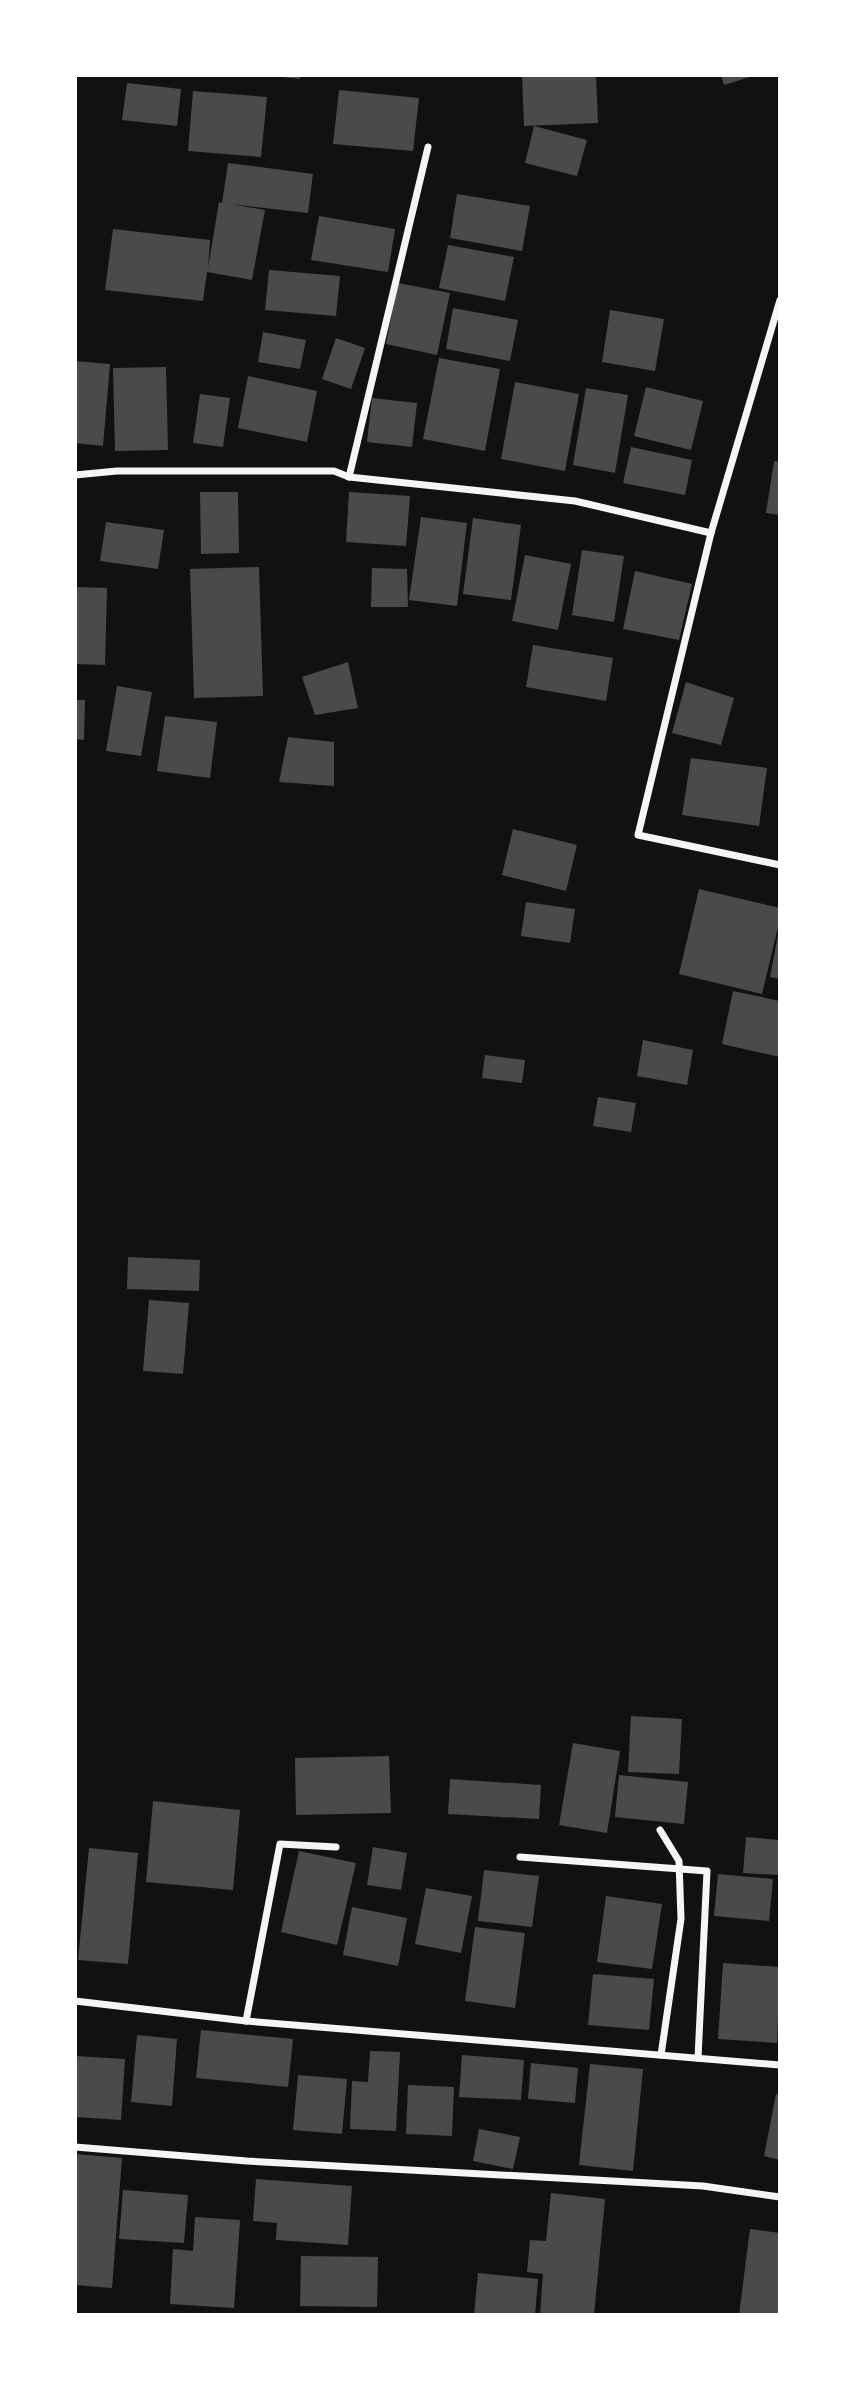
<svg xmlns="http://www.w3.org/2000/svg" width="855" height="2390" viewBox="0 0 855 2390" font-family="'PT Sans',sans-serif">
<style>
.building{fill:#4a4a4a}
.lines{fill:none;stroke-linecap:round;stroke-linejoin:round}
.minor{stroke:#f5f5f5;stroke-width:7}
</style>
<rect width="100%" height="100%" fill="#111"/>
<!-- building -->
<g class="building">
<polygon points="281,75 300,75 300,79 281,77"/>
<polygon points="522,75 596,75 598,123 524,126"/>
<polygon points="721,75 753,75 753,76 724,85"/>
<polygon points="127,83 181,89 177,126 122,120"/>
<polygon points="339,90 419,98 413,151 333,144"/>
<polygon points="193,91 267,97 261,157 188,151"/>
<polygon points="534,126 587,140 577,176 525,163"/>
<polygon points="228,163 313,174 308,213 231,204 265,210 252,280 207,272 203,301 105,290 113,229 210,240 208,268 219,202 222,203"/>
<polygon points="457,194 530,206 522,251 450,238"/>
<polygon points="319,216 395,229 388,272 311,260"/>
<polygon points="448,245 514,257 505,301 439,288"/>
<polygon points="269,270 340,276 336,316 265,310"/>
<polygon points="398,283 450,293 437,355 386,344"/>
<polygon points="453,308 518,320 510,361 446,349"/>
<polygon points="610,310 664,319 655,371 602,362"/>
<polygon points="263,332 306,340 300,369 258,362"/>
<polygon points="336,338 365,348 351,389 322,379"/>
<polygon points="439,358 500,369 485,451 423,439"/>
<polygon points="75,361 110,364 103,446 75,443"/>
<polygon points="166,367 168,450 115,451 113,368"/>
<polygon points="248,376 317,391 307,442 238,428"/>
<polygon points="515,382 579,394 565,471 501,459"/>
<polygon points="646,387 703,401 691,450 634,436"/>
<polygon points="586,388 628,395 615,473 573,465"/>
<polygon points="200,394 230,398 223,447 193,443"/>
<polygon points="372,398 417,403 412,447 367,442"/>
<polygon points="631,447 692,460 685,495 623,483"/>
<polygon points="774,461 780,462 780,515 766,513"/>
<polygon points="200,492 238,492 239,553 201,554"/>
<polygon points="349,492 410,496 406,546 346,542"/>
<polygon points="421,517 467,523 457,606 409,600"/>
<polygon points="473,518 521,525 511,600 463,594"/>
<polygon points="106,522 164,530 158,569 100,561"/>
<polygon points="582,550 624,556 614,622 572,615"/>
<polygon points="525,555 571,564 558,630 512,621"/>
<polygon points="259,567 263,696 194,698 190,569"/>
<polygon points="372,568 407,569 408,607 371,607"/>
<polygon points="635,571 692,584 679,640 623,629"/>
<polygon points="75,587 107,588 105,665 75,664"/>
<polygon points="533,645 613,658 606,701 526,687"/>
<polygon points="348,662 358,708 315,715 302,677"/>
<polygon points="686,682 734,698 721,745 672,733"/>
<polygon points="117,686 152,692 141,756 106,751"/>
<polygon points="75,700 85,700 84,740 75,739"/>
<polygon points="165,716 217,722 210,778 157,771"/>
<polygon points="288,737 334,742 334,786 279,782"/>
<polygon points="691,758 767,768 759,826 682,815"/>
<polygon points="513,829 577,845 566,891 502,875"/>
<polygon points="699,889 780,908 780,919 762,994 679,974"/>
<polygon points="526,902 575,909 570,943 521,936"/>
<polygon points="778,935 780,935 780,979 770,977"/>
<polygon points="733,991 780,1001 780,1057 722,1044"/>
<polygon points="643,1040 693,1050 687,1085 637,1076"/>
<polygon points="485,1055 525,1060 522,1083 482,1078"/>
<polygon points="598,1097 636,1103 631,1132 593,1126"/>
<polygon points="128,1257 200,1260 199,1291 127,1289"/>
<polygon points="149,1300 189,1303 183,1374 143,1371"/>
<polygon points="631,1716 682,1719 679,1774 628,1772"/>
<polygon points="573,1743 620,1751 607,1833 559,1825"/>
<polygon points="389,1756 391,1813 296,1815 295,1758"/>
<polygon points="619,1775 688,1782 684,1824 615,1817"/>
<polygon points="450,1779 541,1785 539,1819 448,1814"/>
<polygon points="153,1801 240,1810 233,1890 146,1882"/>
<polygon points="746,1837 780,1840 779,1875 743,1873"/>
<polygon points="373,1847 407,1853 401,1890 367,1885"/>
<polygon points="89,1848 138,1853 128,1964 78,1960"/>
<polygon points="299,1851 356,1863 337,1945 281,1932"/>
<polygon points="484,1870 539,1876 532,1927 478,1921"/>
<polygon points="718,1874 773,1879 769,1921 714,1916"/>
<polygon points="426,1888 472,1896 461,1953 415,1944"/>
<polygon points="606,1896 662,1904 652,1969 597,1962"/>
<polygon points="352,1907 407,1918 398,1966 343,1955"/>
<polygon points="475,1927 525,1933 515,2008 465,2001"/>
<polygon points="723,1963 780,1967 777,2043 718,2039"/>
<polygon points="593,1974 654,1979 649,2030 588,2025"/>
<polygon points="201,2030 293,2039 288,2087 196,2078"/>
<polygon points="137,2035 177,2039 172,2106 131,2102"/>
<polygon points="370,2051 400,2052 396,2131 350,2129 352,2081 368,2082"/>
<polygon points="462,2055 524,2060 521,2100 459,2097"/>
<polygon points="75,2056 125,2059 121,2120 75,2117"/>
<polygon points="531,2063 578,2068 575,2103 528,2099"/>
<polygon points="590,2064 643,2069 633,2171 579,2165"/>
<polygon points="298,2075 347,2079 342,2134 293,2130"/>
<polygon points="408,2085 454,2087 452,2136 406,2134"/>
<polygon points="776,2094 780,2095 780,2160 764,2156"/>
<polygon points="479,2129 520,2137 513,2169 473,2161"/>
<polygon points="75,2154 122,2158 112,2288 75,2285"/>
<polygon points="256,2179 352,2186 348,2245 276,2240 277,2223 253,2221"/>
<polygon points="123,2190 188,2195 184,2243 119,2239"/>
<polygon points="551,2193 605,2199 594,2315 540,2315 543,2274 527,2272 530,2240 546,2241"/>
<polygon points="195,2217 240,2220 234,2308 170,2304 173,2249 193,2251"/>
<polygon points="750,2229 780,2233 780,2315 739,2315"/>
<polygon points="301,2256 378,2257 377,2307 300,2306"/>
<polygon points="478,2273 538,2279 535,2315 474,2315"/>
</g>
<g class="lines">
<!-- minor -->
<g class="minor">
<polyline points="75,475 117,471 334,471 349,477 575,501 711,533 638,835 780,865"/>
<polyline points="349,477 428,147"/>
<polyline points="711,533 780,300"/>
<polyline points="660,1830 679,1861 681,1919 661,2055"/>
<polyline points="520,1857 707,1871 698,2058"/>
<polyline points="75,2001 246,2021 780,2065"/>
<polyline points="246,2021 280,1844 336,1847"/>
<polyline points="75,2147 247,2161 703,2186 780,2197"/>
</g>
</g>
<!-- border -->
<rect width="855" height="2390" fill="none" stroke="#ffffff" stroke-width="154"/>
</svg>
